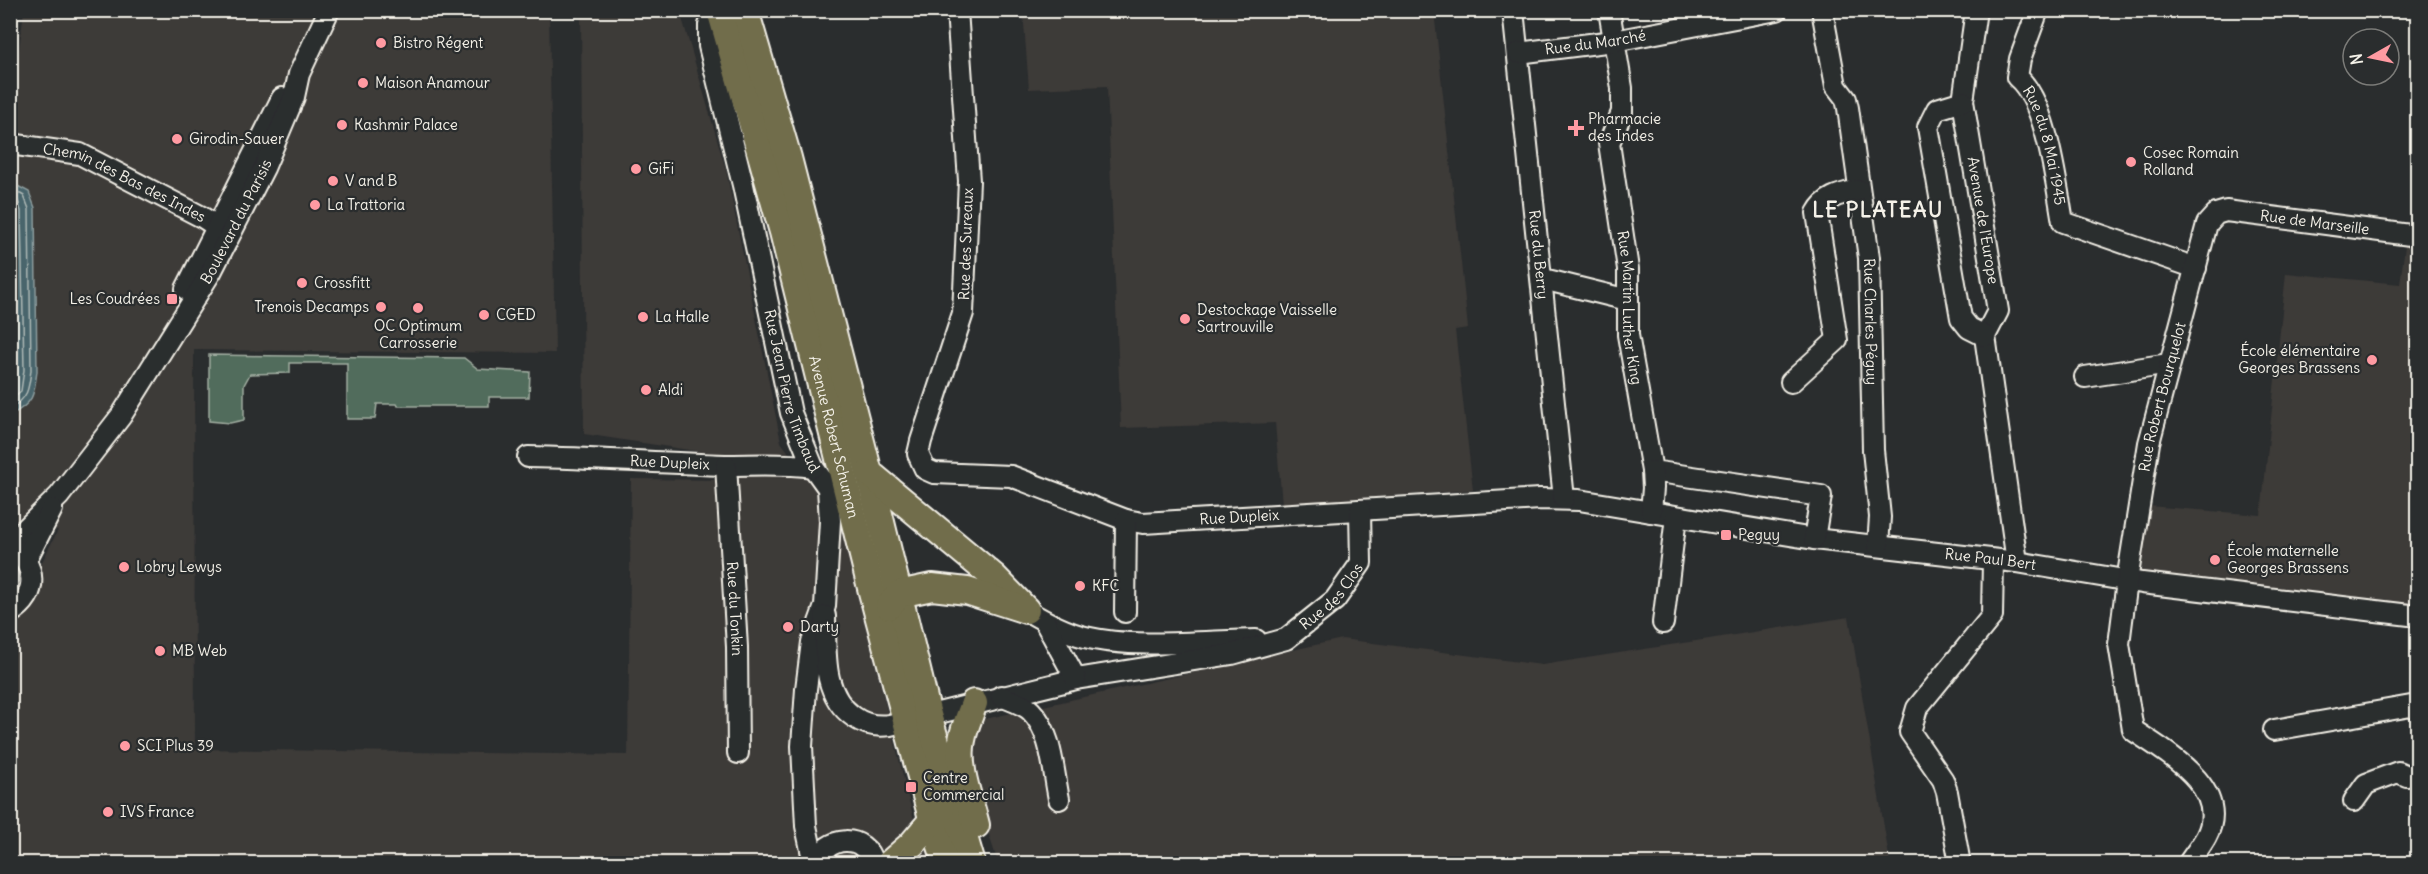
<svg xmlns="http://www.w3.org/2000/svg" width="2428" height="874" viewBox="0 0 2428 874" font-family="Delius,sans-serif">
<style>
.built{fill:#3d3a38}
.green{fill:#516c5b;stroke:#a2aea2;stroke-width:1.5}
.water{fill:#48656c;stroke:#8d9d9e;stroke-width:1.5}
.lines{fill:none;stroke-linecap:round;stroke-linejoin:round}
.shore{stroke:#afb9b6;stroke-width:1.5}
.minor-casing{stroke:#f4f1e8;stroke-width:24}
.major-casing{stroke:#f4f1e8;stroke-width:30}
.minor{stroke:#2a2d2e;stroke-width:20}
.major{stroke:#716d4b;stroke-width:26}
.poi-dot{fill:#ff9aa2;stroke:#2a2d2e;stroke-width:2}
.labels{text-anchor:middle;stroke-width:4.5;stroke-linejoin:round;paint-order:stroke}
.street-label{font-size:15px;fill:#f4f1e8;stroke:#2a2d2e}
.poi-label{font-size:15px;fill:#f4f1e8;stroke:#2a2d2e;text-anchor:start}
.district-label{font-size:21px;font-weight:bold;letter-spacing:1.5px;fill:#f4f1e8;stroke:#2a2d2e}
</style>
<rect width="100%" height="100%" fill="#2a2d2e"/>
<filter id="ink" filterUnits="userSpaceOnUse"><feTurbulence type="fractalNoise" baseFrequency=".0167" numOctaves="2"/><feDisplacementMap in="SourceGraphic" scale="12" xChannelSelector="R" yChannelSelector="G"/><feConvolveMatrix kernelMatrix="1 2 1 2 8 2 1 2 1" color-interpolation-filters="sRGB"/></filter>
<g filter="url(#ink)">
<!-- built -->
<g class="built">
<polygon points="24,11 549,11 555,353 194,350 195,749 628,755 631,479 723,480 735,457 584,434 581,11 701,11 682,18 726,170 781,442 841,524 916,828 926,837 935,863 11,863 10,626 58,530 11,527 10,120"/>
<polygon points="1023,11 1434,11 1468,328 1455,330 1473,490 1282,504 1275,423 1121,428 1107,86 1029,89"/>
<polygon points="2405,246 2417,247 2417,605 2292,589 2141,574 2148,506 2261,515 2286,273 2400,284"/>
<polygon points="1849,617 1890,863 998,863 954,726 1342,639 1542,665"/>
</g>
<!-- green -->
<polygon class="green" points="209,355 464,358 478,369 530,372 529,397 489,397 489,406 398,406 397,404 377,404 375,419 347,419 347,363 290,363 290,373 250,374 244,385 244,420 230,423 209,421"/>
<!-- water -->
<path class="water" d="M10 182 29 192 35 208 37 371C34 396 34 402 11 415Z"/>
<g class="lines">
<!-- shore -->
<g class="shore">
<path d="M10 188 24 196 29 209 31 370C29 389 28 399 10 408"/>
<polyline points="10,196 18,201 21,211 24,370 21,391 10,400"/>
<polyline points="10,207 15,369 10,389"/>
</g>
<!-- minor casing -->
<g class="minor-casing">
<g id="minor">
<path id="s1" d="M957 10 969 181 963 313 921 441 918 454 925 469 934 473 1011 476 1126 520 1143 523 1540 499 1579 500 1814 539 2017 562 2142 583 2418 616"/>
<path id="s2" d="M1513 10 1564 499"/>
<path id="s3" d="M1609 10 1622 88V112L1609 143 1628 269V335L1652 471 1821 496 1814 539"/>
<path id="s4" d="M1822 10 1836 86 1846 99 1848 108 1869 258 1873 450 1880 517 1878 546"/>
<path id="s5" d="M1976 10 1963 101 1998 311 1985 336 2017 562"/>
<path id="s6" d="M2038 10 2020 59 2017 77C2047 102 2056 183 2063 222L2196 268"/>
<path id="s7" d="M709 25V46L743 185 791 413 813 467 828 488 830 521 825 606 812 642 806 689 802 746 806 826 814 864"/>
<path id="s8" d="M1518 53 1614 41 1777 10"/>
<polyline points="1963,101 1937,109 1928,127 1961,318 1969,328 1985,336"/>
<path id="s9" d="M10 144 80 154 202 217 228 234"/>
<polyline points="1543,279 1628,300"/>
<polyline points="186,289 282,98"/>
<polyline points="2085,377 2169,364"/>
<path d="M1791 382 1837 340 1817 213C1826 196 1841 194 1859 190"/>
<path id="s10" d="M528 457C594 458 659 463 725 465 755 465 783 463 813 467"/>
<path id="s11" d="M726 465 737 647 738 753"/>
<polyline points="1651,512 1653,488 1652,471"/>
<path id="s12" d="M10 544 59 496 121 416 211 272 264 168 294 97 299 74 329 10"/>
<path d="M10 546C37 565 40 594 10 613"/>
<polyline points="26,560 52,509"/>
<path d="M1026 610C1044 621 1064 632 1085 637 1134 649 1205 641 1256 640"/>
<polyline points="1125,612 1126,520"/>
<path id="s13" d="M825 616C826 651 821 694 854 717 865 725 876 727 890 725L1076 679 1232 654 1286 639 1335 600 1361 563 1360 510"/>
<polyline points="1045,622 1076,679"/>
<polyline points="1663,623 1676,517"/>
<path d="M1001 696C1010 700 1024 704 1031 711 1052 732 1053 771 1059 799"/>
<polyline points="2274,730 2411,706 2418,710"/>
<polyline points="2354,801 2366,784 2398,772 2407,776 2418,774"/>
<path d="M816 864C825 835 866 832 873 864"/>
<polyline points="1960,864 1947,792 1943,780 1910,732 1917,708 1992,616 1993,561"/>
<path id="s14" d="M2188 864C2194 855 2201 846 2206 837 2232 788 2165 752 2133 730L2119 644 2127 581 2149 443 2207 224 2216 214 2226 211 2418 236"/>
</g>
</g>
<!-- major casing -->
<g class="major-casing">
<g id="major">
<path id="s15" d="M720 10 783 232 872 592 933 822 947 864"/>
<polyline points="745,10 788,158 869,473 928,715 972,864"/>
<polyline points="869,473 994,577 1026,610"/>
<polyline points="889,606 899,594 932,587 967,591 1023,609"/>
<path d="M974 703C970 715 964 728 962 740 956 767 970 800 976 825"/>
<polyline points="889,864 912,844 941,810"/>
</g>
</g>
<!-- minor -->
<use href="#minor" class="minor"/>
<!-- major -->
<use href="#major" class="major"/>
</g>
</g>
<!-- markers -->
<g class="poi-dot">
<circle cx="381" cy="43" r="6"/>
<circle cx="363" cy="83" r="6"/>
<circle cx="342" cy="125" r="6"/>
<path d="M1573 119h6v6h6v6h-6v6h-6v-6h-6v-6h6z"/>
<circle cx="177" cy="139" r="6"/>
<circle cx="2131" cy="162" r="6"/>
<circle cx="636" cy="169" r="6"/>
<circle cx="333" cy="181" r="6"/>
<circle cx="315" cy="205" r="6"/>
<circle cx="302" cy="283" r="6"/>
<rect x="166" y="293" width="12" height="12" rx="3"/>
<circle cx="381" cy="307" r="6"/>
<circle cx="418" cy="308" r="6"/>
<circle cx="484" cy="315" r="6"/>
<circle cx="643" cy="317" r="6"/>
<circle cx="1185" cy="319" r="6"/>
<circle cx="2372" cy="360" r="6"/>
<circle cx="646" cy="390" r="6"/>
<rect x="1720" y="529" width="12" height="12" rx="3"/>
<circle cx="2215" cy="560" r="6"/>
<circle cx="124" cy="567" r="6"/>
<circle cx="1080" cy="586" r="6"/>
<circle cx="788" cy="627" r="6"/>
<circle cx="160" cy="651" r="6"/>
<circle cx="125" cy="746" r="6"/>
<rect x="905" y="781" width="12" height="12" rx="3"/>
<circle cx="108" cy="812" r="6"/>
</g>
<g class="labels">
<!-- street labels -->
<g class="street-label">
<text dy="5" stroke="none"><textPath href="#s8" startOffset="78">Rue du Marché</textPath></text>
<text dy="5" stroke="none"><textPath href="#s6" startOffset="146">Rue du 8 Mai 1945</textPath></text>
<text dy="5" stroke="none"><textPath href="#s9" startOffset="122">Chemin des Bas des Indes</textPath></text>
<text dy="5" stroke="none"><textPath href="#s5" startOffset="213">Avenue de l'Europe</textPath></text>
<text dy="5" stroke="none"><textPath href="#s12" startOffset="396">Boulevard du Parisis</textPath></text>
<text dy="5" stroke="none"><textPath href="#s14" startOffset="806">Rue de Marseille</textPath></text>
<text transform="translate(966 244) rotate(-88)" y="5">Rue des Sureaux</text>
<text dy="5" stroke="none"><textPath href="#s2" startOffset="246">Rue du Berry</textPath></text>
<text dy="5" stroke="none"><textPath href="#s3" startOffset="303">Rue Martin Luther King</textPath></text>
<text dy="5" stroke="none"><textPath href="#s4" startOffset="318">Rue Charles Péguy</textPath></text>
<text dy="5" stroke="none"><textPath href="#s7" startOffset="376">Rue Jean Pierre Timbaud</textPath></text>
<text dy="5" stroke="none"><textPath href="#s14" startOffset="514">Rue Robert Bourquelot</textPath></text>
<text dy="5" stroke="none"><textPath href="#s15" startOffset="442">Avenue Robert Schuman</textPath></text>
<text dy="5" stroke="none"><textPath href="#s10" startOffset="142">Rue Dupleix</textPath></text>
<text dy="5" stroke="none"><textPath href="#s1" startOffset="792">Rue Dupleix</textPath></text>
<text dy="5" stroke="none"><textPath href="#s1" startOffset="1548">Rue Paul Bert</textPath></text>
<text dy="5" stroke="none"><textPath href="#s13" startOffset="616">Rue des Clos</textPath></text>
<text dy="5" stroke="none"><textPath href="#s11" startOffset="144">Rue du Tonkin</textPath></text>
</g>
<!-- poi labels -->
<g class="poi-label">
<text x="393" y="48">Bistro Régent</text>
<text x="375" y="88">Maison Anamour</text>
<text x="1588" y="124">Pharmacie<tspan x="1588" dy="17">des Indes</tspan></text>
<text x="354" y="130">Kashmir Palace</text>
<text x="189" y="144">Girodin-Sauer</text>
<text x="2143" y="158">Cosec Romain<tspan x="2143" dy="17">Rolland</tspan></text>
<text x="648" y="174">GiFi</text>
<text x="345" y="186">V and B</text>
<text x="327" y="210">La Trattoria</text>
<text x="314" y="288">Crossfitt</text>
<text x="160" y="304" text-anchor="end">Les Coudrées</text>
<text x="369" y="312" text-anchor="end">Trenois Decamps</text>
<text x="1197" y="315">Destockage Vaisselle<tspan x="1197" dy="17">Sartrouville</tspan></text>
<text x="496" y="320">CGED</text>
<text x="655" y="322">La Halle</text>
<text x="418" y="331" text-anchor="middle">OC Optimum<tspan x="418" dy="17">Carrosserie</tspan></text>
<text x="2360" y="356" text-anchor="end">École élémentaire<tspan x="2360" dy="17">Georges Brassens</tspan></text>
<text x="658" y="395">Aldi</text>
<text x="1738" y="540">Peguy</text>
<text x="2227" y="556">École maternelle<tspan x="2227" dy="17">Georges Brassens</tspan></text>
<text x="136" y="572">Lobry Lewys</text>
<text x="1092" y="591">KFC</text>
<text x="800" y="632">Darty</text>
<text x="172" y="656">MB Web</text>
<text x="137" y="751">SCI Plus 39</text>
<text x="923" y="783">Centre<tspan x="923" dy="17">Commercial</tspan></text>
<text x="120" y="817">IVS France</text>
</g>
<!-- district labels -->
<g class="district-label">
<text x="1878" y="217">LE PLATEAU</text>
</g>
</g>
<!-- margin -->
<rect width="2428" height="874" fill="none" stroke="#2a2d2e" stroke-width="36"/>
<rect x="18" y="18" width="2392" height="838" fill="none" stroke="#f4f1e8" stroke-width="2" filter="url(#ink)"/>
<!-- north arrow -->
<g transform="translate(2371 57) rotate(261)"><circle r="28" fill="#2a2d2e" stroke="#7b7b78" stroke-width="1.5"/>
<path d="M0-4.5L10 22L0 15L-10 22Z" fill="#ff9aa2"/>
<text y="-9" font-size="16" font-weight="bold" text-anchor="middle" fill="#f4f1e8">N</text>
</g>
</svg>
